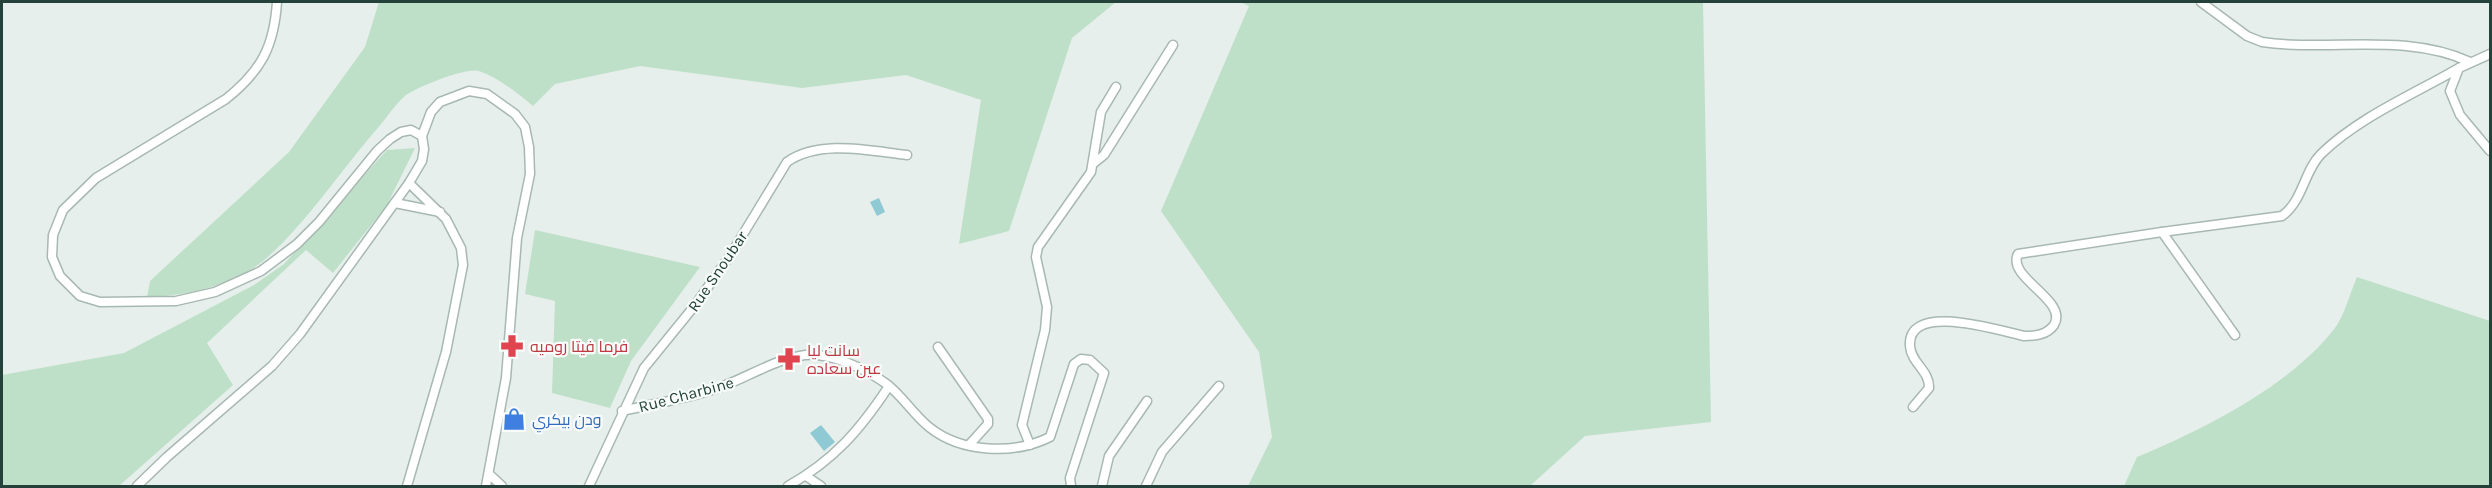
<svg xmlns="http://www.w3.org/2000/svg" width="2492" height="488" viewBox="0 0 2492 488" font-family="Karla,Cairo,sans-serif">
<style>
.green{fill:#bfe0c8}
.water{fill:#8ec9d4}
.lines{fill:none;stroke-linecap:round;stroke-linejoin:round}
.minor-casing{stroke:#a8b8b2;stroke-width:11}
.minor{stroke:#fff;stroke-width:8}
.labels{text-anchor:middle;stroke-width:4.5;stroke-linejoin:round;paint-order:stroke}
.street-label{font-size:16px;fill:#24423a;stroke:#f7fbf9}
.health-label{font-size:16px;fill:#be3a42;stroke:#f7fbf9;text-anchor:start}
.shop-label{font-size:16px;fill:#366cbe;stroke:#f7fbf9;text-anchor:start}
</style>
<rect width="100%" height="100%" fill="#e6efeb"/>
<!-- green -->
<g class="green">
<path d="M379 2H1116L1072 38 1009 231 959 244 981 100 906 75 802 88 640 66 555 84 533 106C517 93 499 78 479 71 466 67 418 87 406 95 395 104 386 119 376 130 342 169 302 229 263 261 232 286 185 296 147 297L150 281 289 152 365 47Z"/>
<polygon points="1240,2 1703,2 1711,422 1585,436 1530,486 1248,486 1272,437 1259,352 1161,211 1249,6"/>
<polygon points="415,148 387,205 333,273 306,250 207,343 233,385 119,486 2,486 2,375 124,353 254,285 284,264 387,150"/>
<polygon points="535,230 700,267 631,361 610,408 552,393 555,301 525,294"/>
<path d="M2357 277 2490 321V486H2124L2137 457C2204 429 2290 386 2335 328 2345 314 2350 293 2357 277Z"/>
</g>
<!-- water -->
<g class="water">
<polygon points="879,198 885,212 877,216 870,202"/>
<polygon points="821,425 835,442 824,451 810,433"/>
</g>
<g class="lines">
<!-- minor casing -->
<g class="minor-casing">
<g id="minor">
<path d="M2201 2 2247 36 2262 42C2330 52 2405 32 2470 62"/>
<polyline points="2490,54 2459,68 2450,91 2460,115 2490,151"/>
<polyline points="422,136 431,112 440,102 469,91 487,94 515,114 525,127 529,147 530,174 517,238 506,378 486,486"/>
<polyline points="1094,163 1104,155 1173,45"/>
<polyline points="395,203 440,212"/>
<path d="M2235 335 2162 232 2282 216C2303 201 2304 171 2321 154 2359 117 2414 94 2459 68"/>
<polyline points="938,347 988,419 988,424 969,445"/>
<path d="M1913 407 1929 388C1930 371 1911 363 1910 346 1907 301 2000 331 2024 336 2035 336 2047 335 2054 325 2069 300 2006 278 2018 254L2162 232"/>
<path d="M622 411C653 404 685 399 715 389 744 380 787 351 817 355 840 357 869 371 888 385 903 397 914 415 929 427 961 453 1014 455 1050 437L1074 364 1081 359 1090 360 1104 373 1070 478 1071 486"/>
<polyline points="1030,445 1022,425 1045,330 1047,307 1036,257 1038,247 1091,172 1101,112 1116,87"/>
<polyline points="489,474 502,486"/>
<polyline points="806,476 821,486"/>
<path d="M137 486 167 457 272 366 300 334 409 183 422 161 424 149 422 136 411 130 401 132 390 139 377 151 319 222 297 244 261 271 215 292 176 301 100 302 80 296 60 276 52 257 53 235 63 210 96 178 226 99C261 71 274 47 277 2"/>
<polyline points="407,486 446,352 463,265 461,248 446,219 409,183"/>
<path d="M589 486 644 368 696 304 731 254 787 162C820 139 870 151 907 155"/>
<path d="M788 486C834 460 860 430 889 386"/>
<polyline points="1102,486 1109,456 1147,401"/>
<polyline points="1146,486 1162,452 1219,386"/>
</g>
</g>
<!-- minor -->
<use href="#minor" class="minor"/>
</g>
<!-- icons -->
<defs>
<g id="pharmacy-bare" transform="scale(1.8)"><path d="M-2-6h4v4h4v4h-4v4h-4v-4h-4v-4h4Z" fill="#e0444e" stroke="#f7fbf9" stroke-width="2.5" paint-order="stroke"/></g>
<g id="shop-bare" transform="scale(1.8)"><path d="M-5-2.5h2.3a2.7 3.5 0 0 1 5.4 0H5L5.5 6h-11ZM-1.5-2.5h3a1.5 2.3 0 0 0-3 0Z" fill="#3f7fe0" stroke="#f7fbf9" stroke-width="2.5" paint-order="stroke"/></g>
</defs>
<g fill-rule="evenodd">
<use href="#pharmacy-bare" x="512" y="346"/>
<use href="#pharmacy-bare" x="789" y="359"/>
<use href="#shop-bare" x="514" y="419"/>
</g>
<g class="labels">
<!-- street labels -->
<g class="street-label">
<text transform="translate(717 271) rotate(-56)" y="6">Rue Snoubar</text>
<text transform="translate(686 394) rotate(-15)" y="6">Rue Charbine</text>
</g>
<!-- health labels -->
<g class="health-label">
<text x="530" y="352">فرما فيتا روميه</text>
<text x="807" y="356">سانت ليا<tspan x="807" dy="18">عين سعاده</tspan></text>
</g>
<!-- shop labels -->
<g class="shop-label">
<text x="532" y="425">ودن بيكري</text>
</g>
</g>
<!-- border -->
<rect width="2492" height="488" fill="none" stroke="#24423a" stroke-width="6"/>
</svg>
